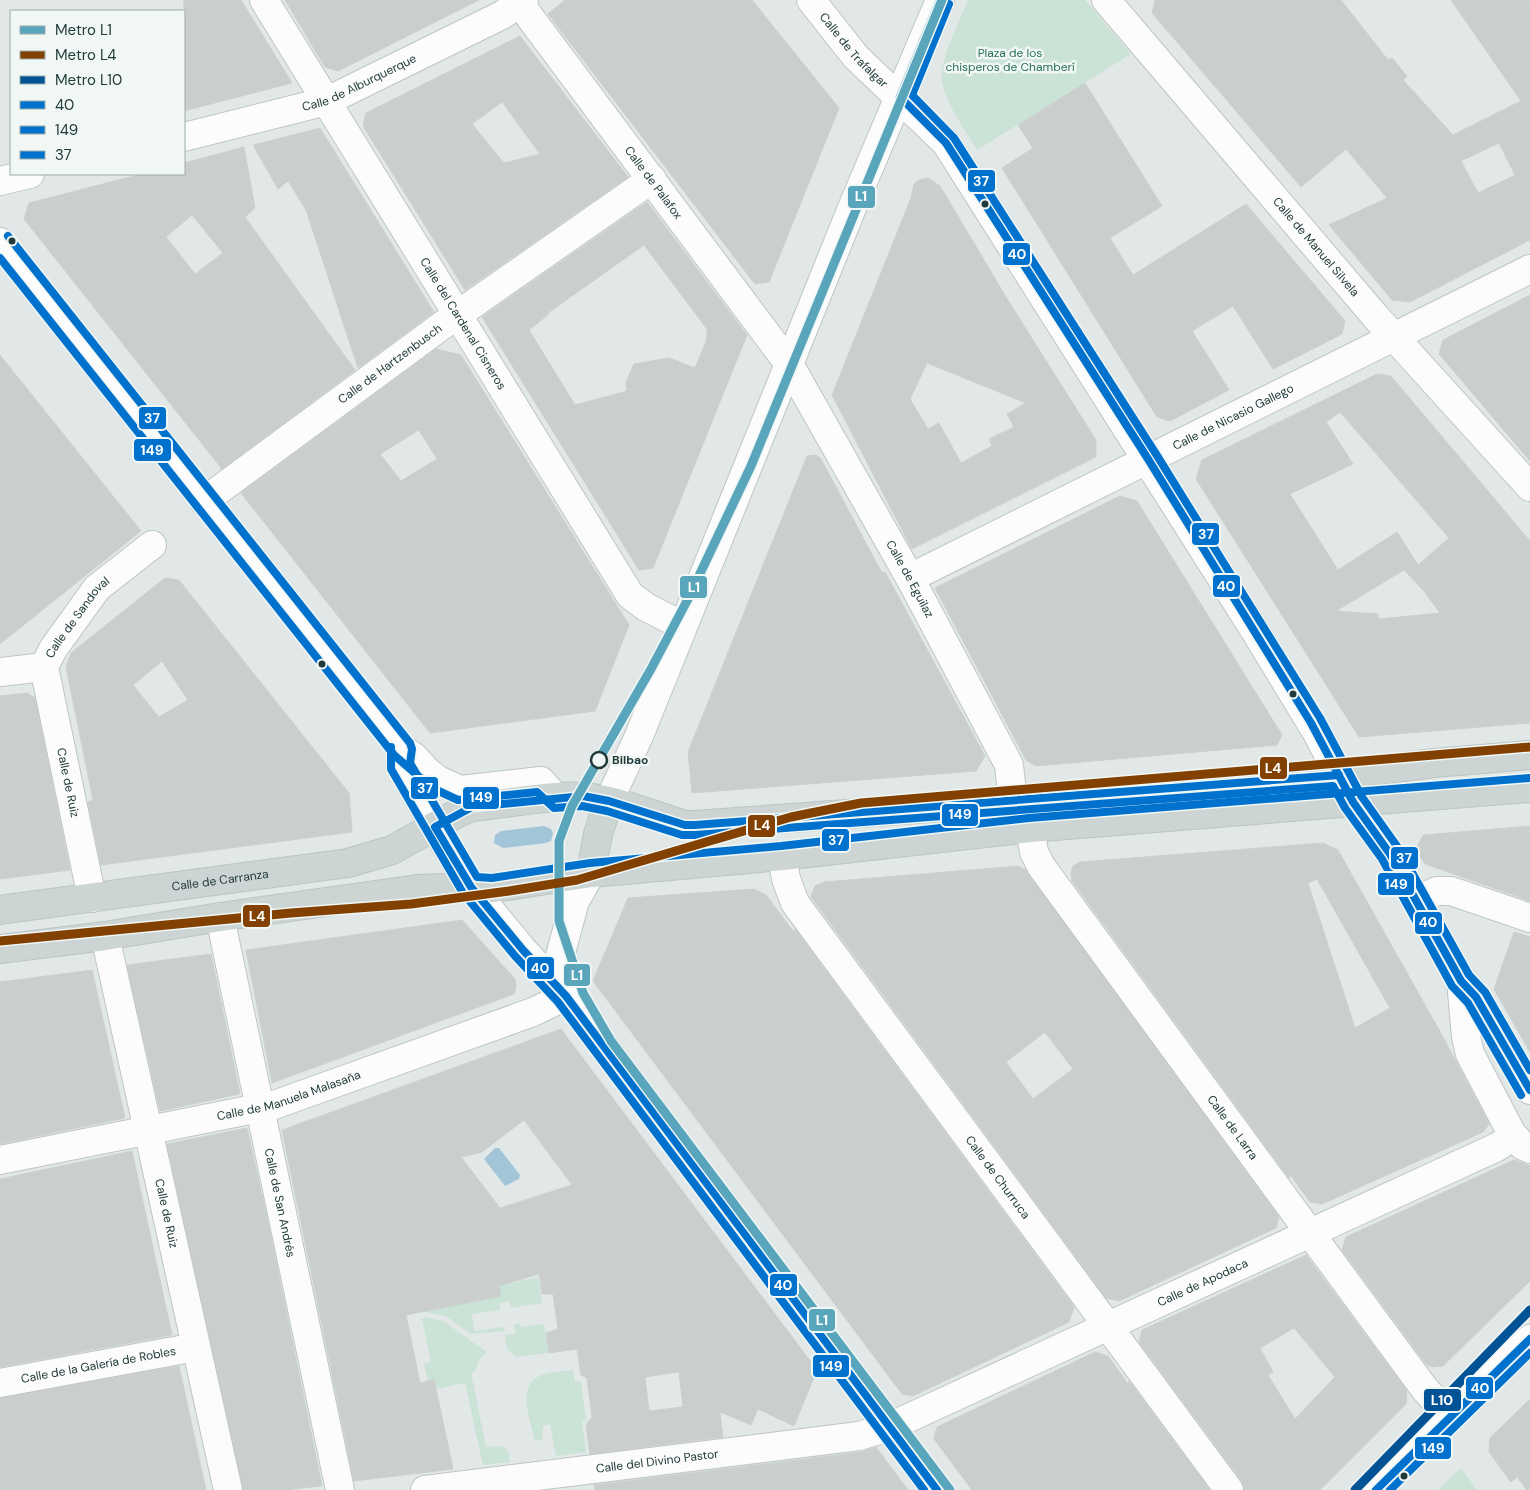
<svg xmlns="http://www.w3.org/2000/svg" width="1530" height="1490" viewBox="0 0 1530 1490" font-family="'DM Sans',sans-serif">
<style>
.green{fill:#cbe2d6}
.water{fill:#a2c5d8}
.building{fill:#cacfce;stroke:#cbd1d0;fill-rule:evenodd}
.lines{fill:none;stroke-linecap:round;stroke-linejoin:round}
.minor-casing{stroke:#bfc5c4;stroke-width:30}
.major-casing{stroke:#bbc5c4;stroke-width:30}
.minor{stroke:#fbfcfb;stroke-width:28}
.major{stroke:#cdd4d4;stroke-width:28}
.bus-1-casing{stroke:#f0f7f5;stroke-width:11}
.bus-2-casing{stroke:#f0f7f5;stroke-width:11}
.bus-3-casing{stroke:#f0f7f5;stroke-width:11}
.bus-1{stroke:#0072ce;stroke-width:8}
.bus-2{stroke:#0072ce;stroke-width:8}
.bus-3{stroke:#0072ce;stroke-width:8}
.metro-1-casing{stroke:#f0f7f5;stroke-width:12}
.metro-2-casing{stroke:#f0f7f5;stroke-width:12}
.metro-3-casing{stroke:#f0f7f5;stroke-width:12}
.metro-1{stroke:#59a5bc;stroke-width:9}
.metro-2{stroke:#824100;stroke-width:9}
.metro-3{stroke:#015396;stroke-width:9}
.bus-dot{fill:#203b3a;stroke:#f0f7f5;stroke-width:2}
.stop-dot{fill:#f0f7f5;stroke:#203b3a;stroke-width:2.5}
.labels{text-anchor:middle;stroke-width:5;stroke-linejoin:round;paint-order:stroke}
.street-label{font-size:12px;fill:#203b3a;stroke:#f0f7f5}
.park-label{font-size:12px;fill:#2a7255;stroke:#f0f7f5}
.stop-label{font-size:12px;font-weight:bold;fill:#203b3a;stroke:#f0f7f5;text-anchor:start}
.line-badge{stroke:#f0f7f5;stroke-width:2}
.badge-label{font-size:14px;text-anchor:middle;font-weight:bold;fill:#fff}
</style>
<rect width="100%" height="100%" fill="#e2e8e7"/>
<!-- green -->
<g class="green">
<path d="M968 0H1085L1131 54 977 150C965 129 946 105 942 81 939 60 960 20 968 0Z"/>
<polygon points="538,1277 542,1303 511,1308 510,1301 500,1303 500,1310 472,1314 474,1331 504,1327 504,1331 470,1334 446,1316 424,1312 424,1307 437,1309 501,1296 499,1286"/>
<polygon points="426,1317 443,1321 487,1352 479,1359 475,1371 471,1373 486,1447 503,1446 509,1453 510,1462 483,1465 465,1383 436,1389 434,1380 428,1381 424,1364 431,1362 422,1319"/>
<polygon points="520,1323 521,1327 544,1324 549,1353 516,1357 507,1349 505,1335 515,1334 514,1324"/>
<path d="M573 1370 575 1382 581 1381 586 1420 582 1421 586 1452 556 1456 550 1424 543 1426 542 1440 535 1441C531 1422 515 1384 542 1375 551 1371 563 1371 573 1370Z"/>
<polygon points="1461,1468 1477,1490 1438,1490"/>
</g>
<!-- water -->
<g class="water">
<polygon points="544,826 551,829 553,833 551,841 546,843 503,848 494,843 495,835 501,831"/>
<polygon points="495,1148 499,1148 520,1175 519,1179 505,1186 484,1159"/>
</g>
<!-- building -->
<g class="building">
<polygon points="184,0 241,0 292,83 184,111"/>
<polygon points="285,0 479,0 338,71 325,67"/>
<polygon points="565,0 752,0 839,108 769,282 755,284 548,14"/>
<path d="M1155 0H1341L1388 60 1392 58 1407 76 1403 80 1453 135 1521 101 1451 0H1530V240L1410 302 1392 300 1329 225 1387 198 1346 149 1301 187 1152 13ZM1499 143 1515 175 1478 193 1461 161Z"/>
<path d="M520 36 628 177 465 290 363 126 366 113ZM502 102 540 154 504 163 472 124Z"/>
<polygon points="1085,83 1162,206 1110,238 1133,275 1246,204 1345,321 1342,334 1273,369 1233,306 1192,331 1229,390 1170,421 1157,417 1002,168 1033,148 1018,125"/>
<polygon points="320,128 434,312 358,368 306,210 288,181 278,189 253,145"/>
<path d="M244 147 255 208 245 217 355 370 222 469 24 219 29 203 142 174H184V163ZM192 215 223 253 195 274 166 237Z"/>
<path d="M928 178 940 186 1009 302 1096 440V457L912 549 832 395 911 198 914 184 919 180ZM927 363 1026 403 1007 414 1014 427 989 439 992 446 961 463 939 423 928 429 910 399Z"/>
<path d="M647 202 747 335 653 568 639 570 482 317ZM644 245 707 329V339L695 368 669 358 634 364 626 382 627 391 575 405 529 330 549 314 548 313Z"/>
<polygon points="1530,295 1530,461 1439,354 1443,340"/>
<path d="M436 349 461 355 629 625 595 711 430 733 241 493ZM419 430 437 459 401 481 380 454Z"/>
<polygon points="0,355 141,531 0,644"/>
<path d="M1377 374 1391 376 1530 541V723L1359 737 1196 479 1202 460ZM1340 412 1449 538 1418 565 1397 532 1338 570 1290 494 1353 464 1326 422ZM1404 570 1424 591 1440 613 1379 619 1378 614 1336 611Z"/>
<polygon points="816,455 821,459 882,573 885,572 985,756 976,771 692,793 688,752 807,456"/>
<polygon points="1120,496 1137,501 1282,735 1277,745 1036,766 1026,760 935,588"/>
<path d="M165 578 179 580 349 793 352 832 101 865 88 802 93 800 66 667 71 653ZM162 661 188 700 159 717 133 685Z"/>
<polygon points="27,693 35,698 70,870 0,879 0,696"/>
<polygon points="1530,826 1530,901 1425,864 1416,849 1423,835"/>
<path d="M1323 843 1338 850 1443 1037 1489 1124 1483 1132 1322 1204 1310 1202 1290 1174 1289 1178 1072 881 1071 873 1073 866 1080 862ZM1317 879 1390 1008 1355 1028 1308 883Z"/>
<path d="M1018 866 1026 870 1279 1217 1276 1228 1119 1301 1106 1298 811 897 815 886 824 882ZM1045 1032 1073 1069 1033 1099 1006 1062Z"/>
<polygon points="754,889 766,895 793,931 795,929 1074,1307 1069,1322 913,1396 902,1394 593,981 628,898"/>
<polygon points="462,920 515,979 516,988 514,994 272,1083 246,950"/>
<polygon points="1514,932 1530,937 1530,1052 1494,989"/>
<polygon points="211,954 240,1094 160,1111 127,965"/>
<polygon points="92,970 125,1118 0,1144 0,982"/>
<path d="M561 1029 817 1370 794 1426 758 1409 751 1425 720 1412 723 1437 590 1454 586 1425 592 1417 587 1378 581 1375 577 1349 549 1353 546 1333 558 1329 553 1294H542L539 1274 499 1286 501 1296 406 1315 420 1383 434 1379 453 1469 354 1481 282 1130ZM524 1120 572 1185 500 1208 461 1157 482 1152ZM679 1372 683 1407 649 1411 645 1377Z"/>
<polygon points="247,1128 268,1222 322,1486 285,1490 243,1490 167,1144"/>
<polygon points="132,1151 172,1335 0,1367 0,1179"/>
<polygon points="1514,1160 1530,1166 1530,1281 1443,1366 1432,1367 1427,1365 1342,1250 1346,1237"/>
<path d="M1306 1255 1407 1391 1406 1404 1320 1490H1244L1242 1481 1139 1342 1142 1330ZM1294 1328 1335 1377 1295 1419 1268 1375 1273 1372 1260 1348Z"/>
<polygon points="1095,1352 1108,1356 1128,1384 1129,1381 1210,1490 972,1490 934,1439 937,1427"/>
<polygon points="179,1366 206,1490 0,1490 0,1398"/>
<polygon points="1530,1399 1530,1490 1527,1490 1517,1477 1511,1482 1489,1452 1490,1438"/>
<polygon points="876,1447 908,1490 595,1490 594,1485 861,1452"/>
</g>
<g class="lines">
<!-- minor casing -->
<g class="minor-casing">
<g id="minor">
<path id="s1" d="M264 0 630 595 646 607 683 626"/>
<path id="s2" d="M517 0 789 364 910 578 1009 765 1013 802"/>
<path id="s3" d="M811 0 856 57 946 143 1255 631 1317 733 1353 802 1390 854 1461 981 1476 997 1530 1090"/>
<path id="s4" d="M1106 0 1375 316 1530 487"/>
<path id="s5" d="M184 137 327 101 502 15 524 0"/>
<polyline points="0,181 30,174"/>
<polyline points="0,242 402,749 414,757 428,772 438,780 460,790 541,781 556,798"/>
<path id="s6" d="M204 501 440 327 652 179"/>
<path id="s7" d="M910 578 1530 269"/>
<path id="s8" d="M44 667 92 898"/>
<path id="s9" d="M44 667 53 649 97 588 152 545"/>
<polyline points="0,672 44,667"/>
<polyline points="402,749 400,765 435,827"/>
<polyline points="609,801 639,736 852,208 940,0"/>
<path id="s10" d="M1030 828 1034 852 1041 866 1296 1214 1424 1388 1450 1418"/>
<path id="s11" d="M782 856 786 879 795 903 1229 1490"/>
<polyline points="471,887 523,950 566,996 937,1490"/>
<polyline points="1416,901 1437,891 1451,891 1530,918"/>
<path id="s12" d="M220 917 340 1490"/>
<path id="s13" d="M105 936 228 1490"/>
<polyline points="1461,981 1466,1037 1470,1054 1512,1134 1523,1146 1530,1149"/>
<polyline points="566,996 558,963 575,901 591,873"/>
<path id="s14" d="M0 1160 274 1105 533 1012 566 996"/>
<path id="s15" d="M0 1383 196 1347"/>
<path id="s16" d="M425 1490 859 1436 889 1427 1497 1147 1508 1140 1512 1134"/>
<polyline points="1376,1490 1530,1339"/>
</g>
</g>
<!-- major casing -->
<g class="major-casing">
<g id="major">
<polyline points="435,827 471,887"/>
<polyline points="591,873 598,834 609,801"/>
<path id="s17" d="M0 910 348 863 392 850 460 812 472 807C504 804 554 794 584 797 618 800 652 815 685 825H695L1013 802 1339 775 1434 763 1530 755"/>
<polyline points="0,949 105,936 220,917 418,889 471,887 493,888 591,873 782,856 1030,828 1530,788"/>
</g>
</g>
<!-- minor -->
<use href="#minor" class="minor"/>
<!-- major -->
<use href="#major" class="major"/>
<!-- bus-1 casing -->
<g class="bus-1-casing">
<g id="bus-1">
<polyline points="900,97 946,143 1148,459 1311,723 1353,802 1390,854 1461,981 1476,997 1530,1090"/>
<polyline points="900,97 940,0"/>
<polyline points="937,1490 566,996 523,950 471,887 435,827 472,807 583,796 609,801 685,825 695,825 1339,775"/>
<polyline points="1376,1490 1530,1339"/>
</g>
</g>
<!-- bus-2 casing -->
<g class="bus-2-casing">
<g id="bus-2">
<polyline points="0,258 394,755 432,788 458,800 537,792 554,808 582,806 607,811 682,835 695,835 1333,786 1345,808 1382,859 1452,986 1468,1003 1521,1095"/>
<polyline points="391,747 391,769 463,893 515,956 558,1002 924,1490"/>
<polyline points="1390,1490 1530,1353"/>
</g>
</g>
<!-- bus-3 casing -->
<g class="bus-3-casing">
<g id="bus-3">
<polyline points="949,4 912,95 954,138 1156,454 1320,718 1362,797 1399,849 1469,975 1485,992 1530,1070"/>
<polyline points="8,236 410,743 412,749 410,763 477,877 492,878 590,863 781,846 1029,818 1529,778"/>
</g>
</g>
<!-- bus-1 -->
<use href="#bus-1" class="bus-1"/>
<!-- bus-2 -->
<use href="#bus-2" class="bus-2"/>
<!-- bus-3 -->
<use href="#bus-3" class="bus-3"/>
<!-- metro-1 casing -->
<g class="metro-1-casing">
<polyline id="metro-1" points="942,0 751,466 688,599 651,669 572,806 559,841 559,921 583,993 611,1041 950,1490"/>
</g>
<!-- metro-2 casing -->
<g class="metro-2-casing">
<polyline id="metro-2" points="0,941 291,913 411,904 509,891 577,880 791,817 861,803 1530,747"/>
</g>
<!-- metro-3 casing -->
<g class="metro-3-casing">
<polyline id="metro-3" points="1355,1490 1530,1310"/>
</g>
<!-- metro-1 -->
<use href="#metro-1" class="metro-1"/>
<!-- metro-2 -->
<use href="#metro-2" class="metro-2"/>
<!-- metro-3 -->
<use href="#metro-3" class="metro-3"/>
</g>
<!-- markers -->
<g class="bus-dot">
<circle cx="985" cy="204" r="4.5"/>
<circle cx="12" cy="241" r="4.5"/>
<circle cx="322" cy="664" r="4.5"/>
<circle cx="1293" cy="694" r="4.5"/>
<circle cx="1404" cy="1476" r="4.5"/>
</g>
<circle class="stop-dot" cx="599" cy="760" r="8"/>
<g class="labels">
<!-- street labels -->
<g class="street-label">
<text dy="4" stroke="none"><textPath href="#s3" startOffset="66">Calle de Trafalgar</textPath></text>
<text dy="4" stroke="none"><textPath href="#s5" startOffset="184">Calle de Alburquerque</textPath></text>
<text dy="4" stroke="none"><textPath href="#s2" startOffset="228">Calle de Palafox</textPath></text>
<text dy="4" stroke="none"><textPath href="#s4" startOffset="324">Calle de Manuel Silvela</textPath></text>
<text dy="4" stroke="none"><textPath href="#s1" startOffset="380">Calle del Cardenal Cisneros</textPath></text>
<text dy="4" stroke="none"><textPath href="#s6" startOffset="231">Calle de Hartzenbusch</textPath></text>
<text dy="4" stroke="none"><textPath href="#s7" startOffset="361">Calle de Nicasio Gallego</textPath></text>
<text dy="4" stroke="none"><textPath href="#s2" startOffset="701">Calle de Eguilaz</textPath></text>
<text dy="4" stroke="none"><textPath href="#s9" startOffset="60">Calle de Sandoval</textPath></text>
<text dy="4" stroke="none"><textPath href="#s8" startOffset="118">Calle de Ruiz</textPath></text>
<text dy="4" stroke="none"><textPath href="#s17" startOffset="222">Calle de Carranza</textPath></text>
<text dy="4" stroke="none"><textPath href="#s14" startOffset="296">Calle de Manuela Malasaña</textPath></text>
<text dy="4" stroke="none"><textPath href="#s10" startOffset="364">Calle de Larra</textPath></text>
<text dy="4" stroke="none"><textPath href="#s11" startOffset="390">Calle de Churruca</textPath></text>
<text dy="4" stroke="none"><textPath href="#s12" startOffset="292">Calle de San Andrés</textPath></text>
<text dy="4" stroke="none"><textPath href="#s13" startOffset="284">Calle de Ruiz</textPath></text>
<text dy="4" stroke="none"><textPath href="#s16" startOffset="814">Calle de Apodaca</textPath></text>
<text dy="4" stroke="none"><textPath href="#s15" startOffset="100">Calle de la Galería de Robles</textPath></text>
<text dy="4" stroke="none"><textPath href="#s16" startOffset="234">Calle del Divino Pastor</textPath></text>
</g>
<!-- park labels -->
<g class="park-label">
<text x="1010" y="57">Plaza de los<tspan x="1010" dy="14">chisperos de Chamberí</tspan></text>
</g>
<!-- stop labels -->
<g class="stop-label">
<text x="612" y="764">Bilbao</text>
</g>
</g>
<g class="line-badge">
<rect x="967" y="169" width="29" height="24" rx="5" fill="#0072ce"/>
<rect x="847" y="185" width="29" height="24" rx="5" fill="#59a5bc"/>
<rect x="1002" y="242" width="29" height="24" rx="5" fill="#0072ce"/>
<rect x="138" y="406" width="29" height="24" rx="5" fill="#0072ce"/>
<rect x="133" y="438" width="39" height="24" rx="5" fill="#0072ce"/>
<rect x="1191" y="522" width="29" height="24" rx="5" fill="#0072ce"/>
<rect x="1212" y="574" width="29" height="24" rx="5" fill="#0072ce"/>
<rect x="679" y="575" width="29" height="24" rx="5" fill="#59a5bc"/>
<rect x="1259" y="756" width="29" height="24" rx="5" fill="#824100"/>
<rect x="410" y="776" width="29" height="24" rx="5" fill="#0072ce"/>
<rect x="462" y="786" width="38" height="24" rx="5" fill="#0072ce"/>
<rect x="941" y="803" width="38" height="24" rx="5" fill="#0072ce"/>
<rect x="747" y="814" width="29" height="24" rx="5" fill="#824100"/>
<rect x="821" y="828" width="29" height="24" rx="5" fill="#0072ce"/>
<rect x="1390" y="846" width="29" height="24" rx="5" fill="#0072ce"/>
<rect x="1377" y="872" width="38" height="24" rx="5" fill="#0072ce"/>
<rect x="242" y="904" width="29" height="24" rx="5" fill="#824100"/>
<rect x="1414" y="911" width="29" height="24" rx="5" fill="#0072ce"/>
<rect x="526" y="956" width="29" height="24" rx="5" fill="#0072ce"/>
<rect x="563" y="963" width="28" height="24" rx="5" fill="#59a5bc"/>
<rect x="769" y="1273" width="29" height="24" rx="5" fill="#0072ce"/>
<rect x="808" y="1308" width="28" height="24" rx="5" fill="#59a5bc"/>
<rect x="812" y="1354" width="38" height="24" rx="5" fill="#0072ce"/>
<rect x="1465" y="1376" width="29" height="24" rx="5" fill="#0072ce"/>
<rect x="1423" y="1388" width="39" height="24" rx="5" fill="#015396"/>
<rect x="1414" y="1436" width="38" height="24" rx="5" fill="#0072ce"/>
</g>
<g class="badge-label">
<text x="981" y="186">37</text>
<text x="861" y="201">L1</text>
<text x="1017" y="259">40</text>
<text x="152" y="423">37</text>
<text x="152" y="455">149</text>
<text x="1206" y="539">37</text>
<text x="1226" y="591">40</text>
<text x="694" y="592">L1</text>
<text x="1273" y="773">L4</text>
<text x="425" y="793">37</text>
<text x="481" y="802">149</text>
<text x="960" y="819">149</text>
<text x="762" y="830">L4</text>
<text x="836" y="845">37</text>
<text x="1404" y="863">37</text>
<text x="1396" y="889">149</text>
<text x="257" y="921">L4</text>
<text x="1428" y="927">40</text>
<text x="540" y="973">40</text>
<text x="577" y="980">L1</text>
<text x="783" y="1290">40</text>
<text x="822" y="1325">L1</text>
<text x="831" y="1371">149</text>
<text x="1480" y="1393">40</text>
<text x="1442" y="1405">L10</text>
<text x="1433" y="1453">149</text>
</g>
<!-- legend -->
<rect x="10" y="10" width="175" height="165" fill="#f0f7f5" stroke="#9dacaa"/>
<rect x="20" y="26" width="25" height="8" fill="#59a5bc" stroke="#9dacaa"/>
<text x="55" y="35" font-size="15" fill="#203b3a">Metro L1</text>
<rect x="20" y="51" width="25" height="8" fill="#824100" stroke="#9dacaa"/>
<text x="55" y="60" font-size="15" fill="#203b3a">Metro L4</text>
<rect x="20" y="76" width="25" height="8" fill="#015396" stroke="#9dacaa"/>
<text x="55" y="85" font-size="15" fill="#203b3a">Metro L10</text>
<rect x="20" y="101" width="25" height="8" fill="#0072ce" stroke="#9dacaa"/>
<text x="55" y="110" font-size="15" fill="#203b3a">40</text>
<rect x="20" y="126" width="25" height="8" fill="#0072ce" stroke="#9dacaa"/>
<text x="55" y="135" font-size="15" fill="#203b3a">149</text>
<rect x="20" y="151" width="25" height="8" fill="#0072ce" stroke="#9dacaa"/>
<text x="55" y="160" font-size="15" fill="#203b3a">37</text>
</svg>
